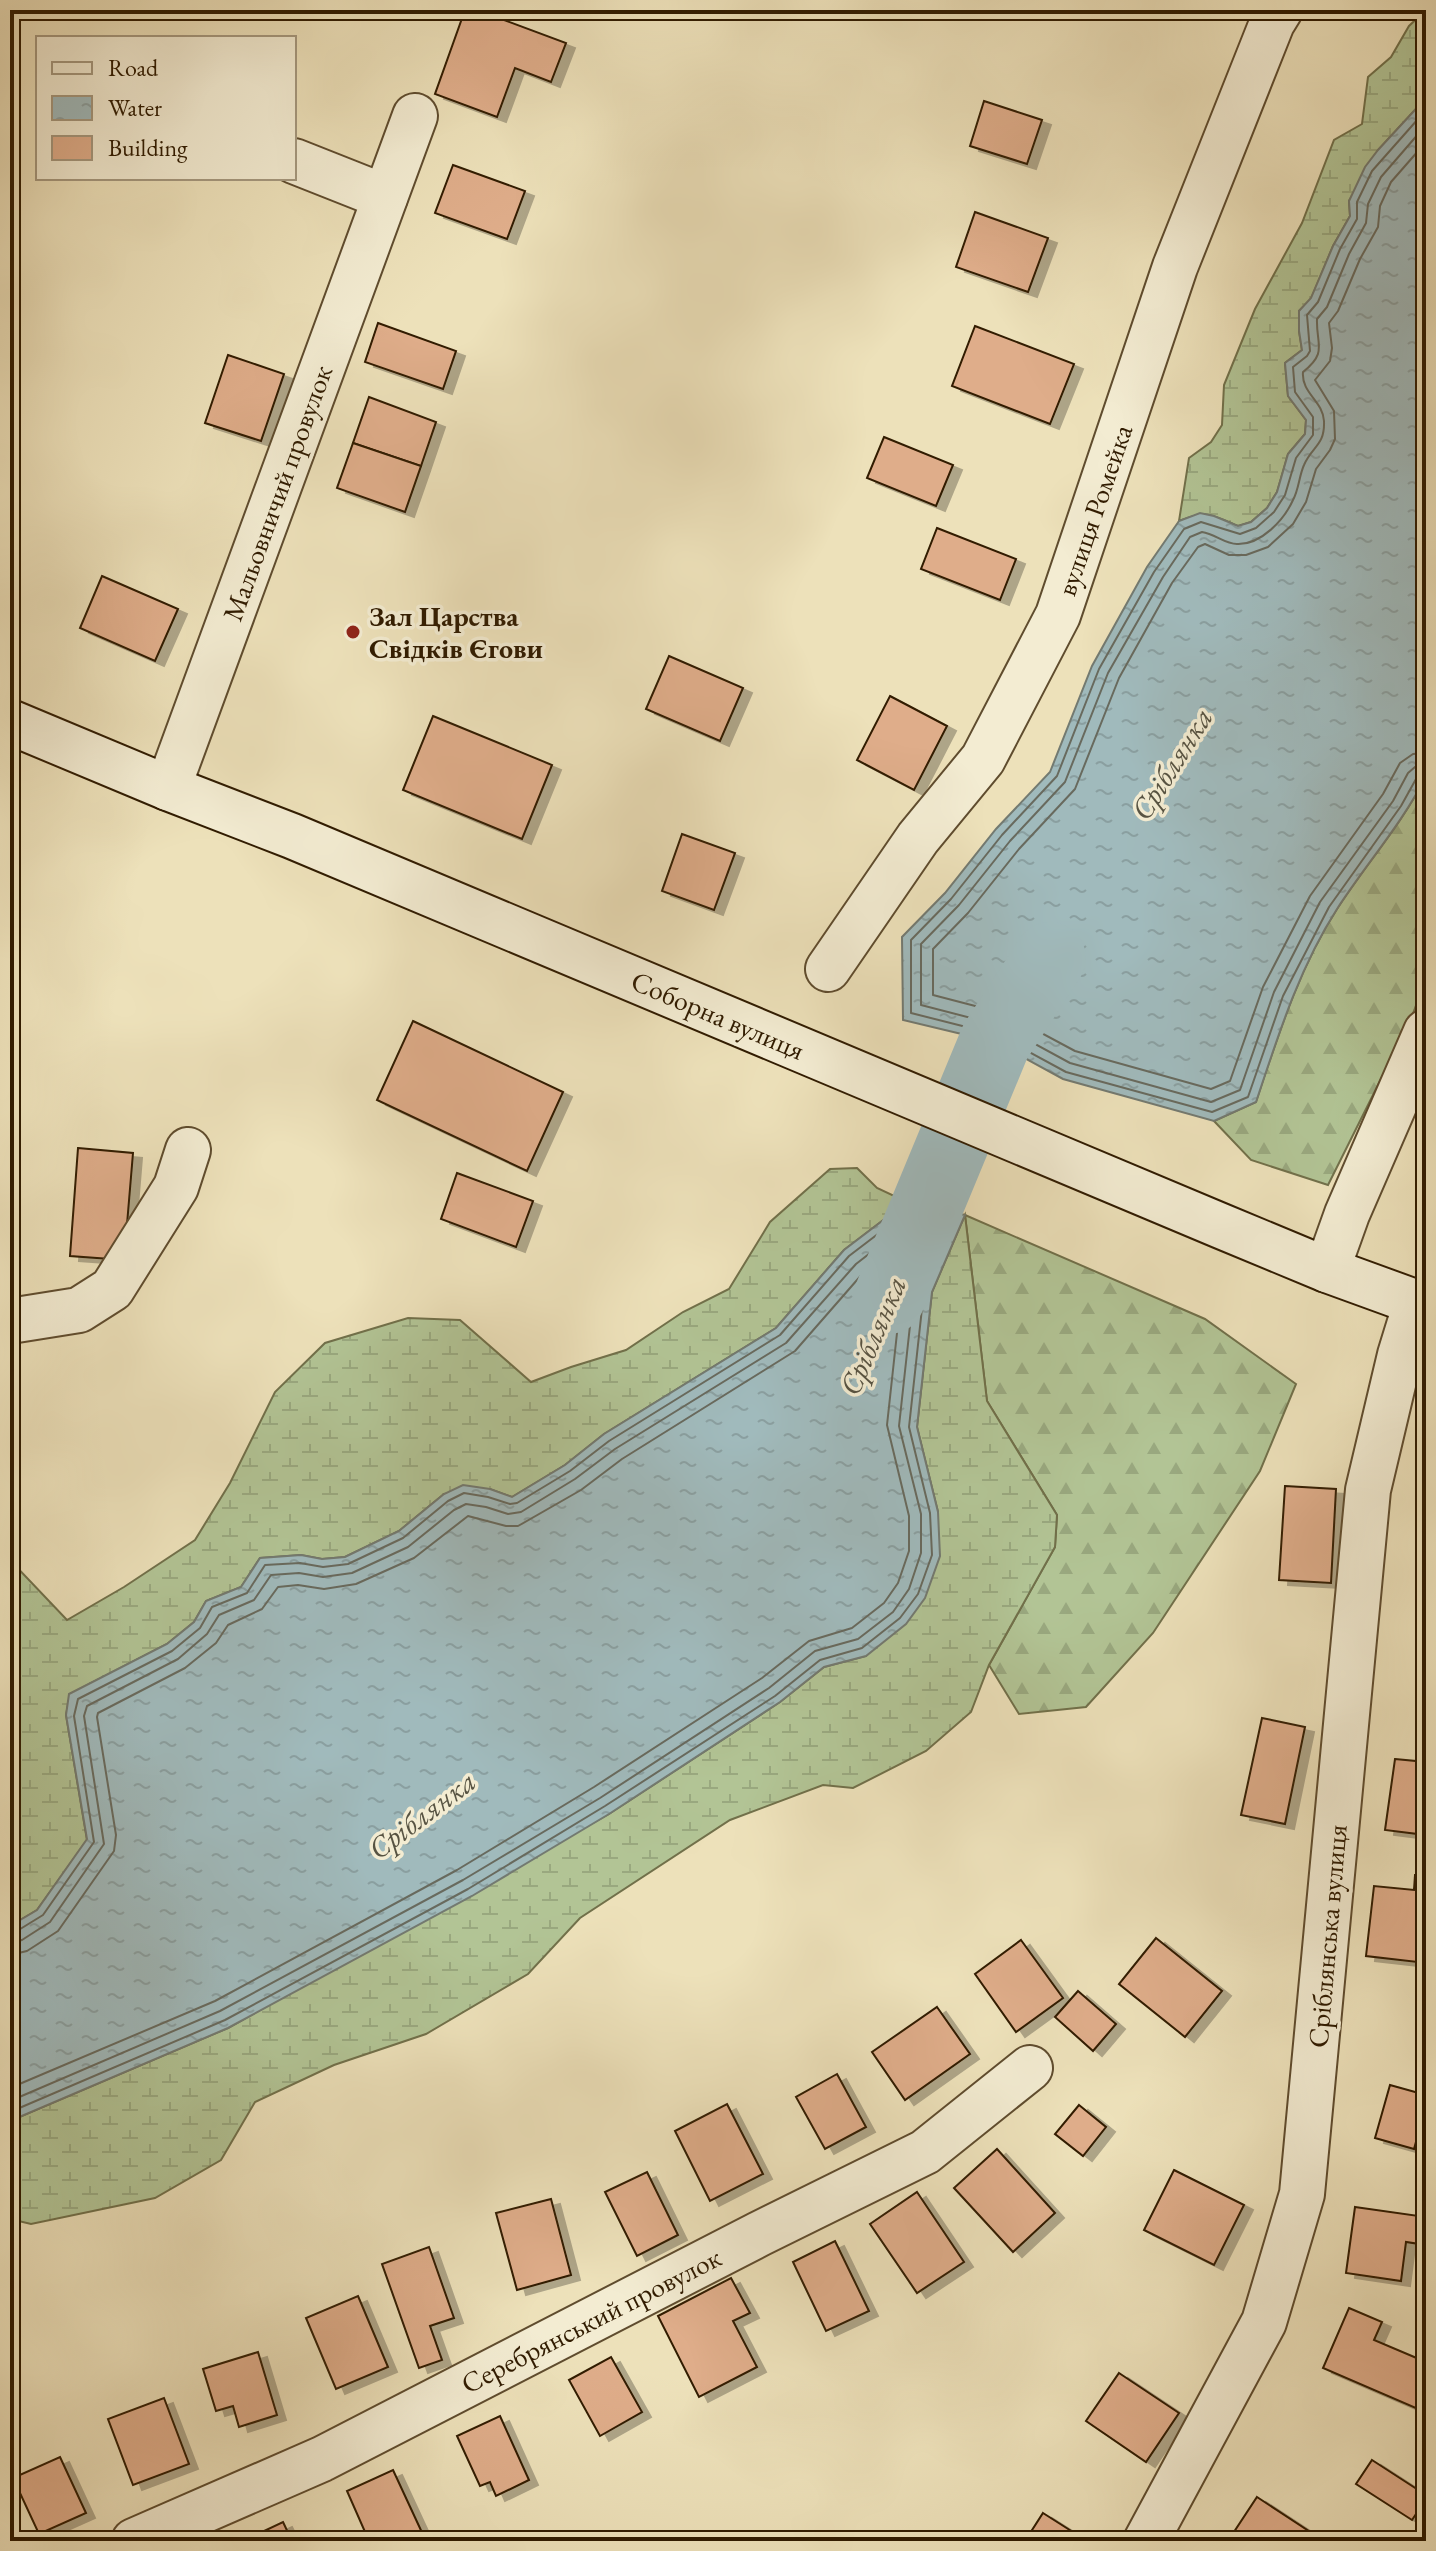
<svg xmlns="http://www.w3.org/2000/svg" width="1436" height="2551" viewBox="0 0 1436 2551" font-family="'EB Garamond',serif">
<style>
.forest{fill:url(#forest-firs);stroke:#71704a;stroke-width:2}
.wetland{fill:url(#wetland-marsh);stroke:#71704a;stroke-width:2}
.water{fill:url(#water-ripples);stroke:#737a71;stroke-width:2}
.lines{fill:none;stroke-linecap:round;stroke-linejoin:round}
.shore{stroke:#686a5e;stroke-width:2}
.river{stroke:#a0babc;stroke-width:72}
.building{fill:#dfad8a;stroke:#301b00;stroke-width:2;filter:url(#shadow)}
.street-casing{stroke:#5f4c2e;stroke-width:48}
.secondary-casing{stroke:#301b00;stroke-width:48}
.street{stroke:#f3ecd2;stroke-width:44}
.secondary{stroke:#f3ecd2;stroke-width:44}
.poi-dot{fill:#8f2418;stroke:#f3ecd2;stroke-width:3}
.labels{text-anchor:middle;stroke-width:7;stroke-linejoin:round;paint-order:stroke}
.street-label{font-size:28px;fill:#301b00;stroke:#f3ecd2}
.poi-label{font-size:28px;font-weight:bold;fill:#301b00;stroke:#f3ecd2;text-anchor:start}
.water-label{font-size:30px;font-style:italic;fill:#575342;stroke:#f3ecd2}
</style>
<defs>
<pattern id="forest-firs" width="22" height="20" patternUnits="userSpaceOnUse" patternTransform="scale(2)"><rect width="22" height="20" fill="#b2c495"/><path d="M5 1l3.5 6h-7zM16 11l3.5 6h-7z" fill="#99a87f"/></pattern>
<pattern id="wetland-marsh" width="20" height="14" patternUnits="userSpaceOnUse" patternTransform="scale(2)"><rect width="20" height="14" fill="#b2c495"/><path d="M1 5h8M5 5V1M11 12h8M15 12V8" fill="none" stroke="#99a87f"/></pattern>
<pattern id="water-ripples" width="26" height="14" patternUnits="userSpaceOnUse" patternTransform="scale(2)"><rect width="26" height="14" fill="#a0babc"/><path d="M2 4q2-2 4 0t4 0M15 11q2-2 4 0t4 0" fill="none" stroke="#8a9fa0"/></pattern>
<filter id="shadow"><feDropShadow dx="9" dy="5" stdDeviation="0" flood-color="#0004"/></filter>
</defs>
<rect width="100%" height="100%" fill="#ede1ba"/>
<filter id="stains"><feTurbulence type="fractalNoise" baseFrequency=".0025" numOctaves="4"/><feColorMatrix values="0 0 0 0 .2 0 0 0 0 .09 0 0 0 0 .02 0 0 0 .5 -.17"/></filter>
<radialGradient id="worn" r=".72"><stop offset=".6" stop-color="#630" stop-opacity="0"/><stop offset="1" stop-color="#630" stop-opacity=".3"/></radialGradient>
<!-- forest -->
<g class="forest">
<path d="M1426 776V976L1412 1017 1328 1185 1251 1160 1214 1121 1256 1102C1278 1036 1299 968 1337 909 1366 864 1402 824 1426 776Z"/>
<polygon points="965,1215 1205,1319 1296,1384 1260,1471 1153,1633 1086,1707 1019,1714 989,1665 1055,1547 1057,1515 987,1401"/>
</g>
<!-- wetland -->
<g class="wetland">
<path d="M1426 10V98L1378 150 1349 201 1350 216 1333 246 1311 299 1299 311V331L1302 350 1285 363 1288 396 1306 420 1305 434 1288 454 1277 492 1267 508 1251 522 1238 526C1211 514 1207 510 1179 521L1189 458 1211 442 1222 425 1224 385 1255 309 1302 223 1334 140 1362 124 1368 77 1391 57 1409 26Z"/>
<polygon points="857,1168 877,1188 907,1202 844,1250 776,1328 604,1434 565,1465 512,1497 490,1489 444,1494 399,1531 345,1557 322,1559 301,1555 260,1558 241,1587 206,1601 194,1622 167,1644 70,1694 66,1715 87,1840 37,1910 10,1926 10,1560 67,1620 124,1587 195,1540 230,1483 275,1392 325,1343 408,1318 460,1320 531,1382 571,1367 626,1350 683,1312 729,1289 770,1222 830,1169"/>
<polygon points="965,1215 987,1401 1057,1515 1055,1547 989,1665 971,1712 926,1751 853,1788 823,1785 730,1820 580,1918 528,1974 426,2034 334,2065 255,2102 221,2160 155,2198 31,2224 10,2219 10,2121 228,2028 609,1814 780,1702 824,1667 866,1656 938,1512 917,1427 932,1292"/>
</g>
<!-- water -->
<g class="water">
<path d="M1426 98V776C1402 824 1366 864 1337 909 1299 968 1278 1036 1256 1102L1214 1121 1063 1079 995 1042 903 1020 902 937 945 893 996 829 1050 772 1092 666 1147 567 1179 521 1200 513 1214 516 1238 526 1251 522 1267 508 1277 492 1288 454 1305 434 1306 420 1288 396 1285 363 1302 350 1299 331V311L1311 298 1333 246 1350 216 1349 201 1365 167 1378 150Z"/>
<polygon points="907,1202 965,1215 932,1292 917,1427 938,1512 940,1556 925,1598 906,1624 866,1656 824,1667 780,1702 609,1814 472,1896 228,2028 10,2121 10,1926 37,1910 87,1839 66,1715 69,1694 167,1644 194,1622 206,1601 241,1587 260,1558 301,1555 322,1559 345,1557 399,1531 444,1494 463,1485 490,1489 512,1497 565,1465 604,1434 776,1328 844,1250"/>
</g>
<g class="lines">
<!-- shore -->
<g class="shore">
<polyline points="1426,110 1372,171 1357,202 1357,219 1340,249 1318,302 1307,315 1310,351 1307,356 1293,367 1295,392 1313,417 1313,435 1296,458 1285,495 1274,512 1256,528 1240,534 1201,522 1184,529 1154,572 1099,669 1057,776 1002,835 951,899 911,940 911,1013 998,1035 1066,1072 1212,1112 1248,1097 1283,996 1329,907 1401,806 1416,779 1426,775"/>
<path d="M1426 125 1381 177 1368 204 1366 223 1349 254 1327 307 1317 319C1316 345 1328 352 1303 372 1301 393 1323 401 1324 421 1325 446 1312 446 1304 465 1299 476 1299 489 1293 500 1284 520 1261 545 1237 544 1225 544 1215 534 1202 532L1190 537 1163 577 1108 673 1065 782 1010 841 959 905 921 944V1005L1002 1026 1070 1063 1211 1102 1240 1090 1274 992 1320 902 1393 801 1408 773 1415 767 1426 765"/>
<polyline points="1426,142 1391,182 1380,206 1378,227 1360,259 1338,311 1329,323 1332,348 1330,361 1315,380 1334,411 1335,439 1330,450 1316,469 1306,502 1293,524 1268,547 1246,555 1229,555 1205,544 1198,547 1172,583 1119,678 1075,789 1019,849 968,913 933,949 933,995 1006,1014 1075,1051 1211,1089 1230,1081 1263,987 1310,896 1383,794 1400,763 1413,754 1426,753"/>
<polyline points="10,1932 17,1931 43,1915 94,1842 74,1716 78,1699 172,1651 200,1628 212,1607 247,1593 265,1565 300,1563 323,1567 348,1564 403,1538 448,1501 464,1493 488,1497 510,1504 517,1503 570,1471 609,1441 780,1335 849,1256 908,1211 951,1221 952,1225 924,1290 909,1427 930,1513 932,1555 918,1594 900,1618 862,1648 820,1660 775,1696 605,1806 468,1889 225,2020 10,2112"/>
<polyline points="10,1943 22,1940 50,1922 104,1844 84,1716 87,1706 178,1659 207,1634 219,1615 254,1600 271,1575 299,1573 323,1577 352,1573 408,1547 454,1510 466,1504 486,1507 508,1514 521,1512 575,1479 615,1449 786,1343 856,1264 910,1222 938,1228 938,1232 914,1289 899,1426 921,1514 921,1553 909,1589 893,1612 858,1639 815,1651 769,1688 600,1798 463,1880 220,2011 10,2101"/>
<polyline points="10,1955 27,1951 58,1931 114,1851 116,1835 97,1717 98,1713 185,1668 216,1643 228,1625 262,1609 278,1587 298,1585 324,1589 356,1584 414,1558 468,1516 506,1526 518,1526 581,1490 622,1459 795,1351 864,1272 913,1235 921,1237 921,1240 902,1287 887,1425 909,1516 909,1551 898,1583 884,1603 852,1628 809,1641 762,1678 594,1787 457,1870 215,2001 10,2088"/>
</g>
<!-- river -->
<polyline class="river" points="889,1298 995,1042 1050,958"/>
</g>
<!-- building -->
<g class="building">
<polygon points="465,10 477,10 566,43 551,82 515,68 497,117 435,94"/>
<polygon points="984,101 1042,120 1027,164 970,146"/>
<polygon points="453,165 525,191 507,239 435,213"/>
<polygon points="975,212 1048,238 1028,292 956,267"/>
<polygon points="378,323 456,351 443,389 365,362"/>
<polygon points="975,326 1074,364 1050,424 952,386"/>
<polygon points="228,355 284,374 261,441 205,423"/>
<polygon points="369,397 436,422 421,466 353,443"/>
<polygon points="884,437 953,465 936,506 867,478"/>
<polygon points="353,443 421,466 405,512 337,488"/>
<polygon points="937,528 1016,559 1000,600 921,569"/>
<polygon points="102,576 178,609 155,661 80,628"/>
<polygon points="669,656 743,688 720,741 646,709"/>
<polygon points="890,696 947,726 914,790 857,760"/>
<polygon points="433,716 552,765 522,839 403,790"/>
<polygon points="682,834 735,853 714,910 662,891"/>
<polygon points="413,1021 563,1092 527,1171 377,1100"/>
<polygon points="78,1148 133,1153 124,1260 70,1256"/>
<polygon points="457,1173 533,1201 516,1247 441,1219"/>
<polygon points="1285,1486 1336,1489 1331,1583 1279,1580"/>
<polygon points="1426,1503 1426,1535 1418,1533"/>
<polygon points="1262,1718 1305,1727 1285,1824 1241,1815"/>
<polygon points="1395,1759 1426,1762 1426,1835 1385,1830"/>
<polygon points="1415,1875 1426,1876 1426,1963 1366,1956 1374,1886 1414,1890"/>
<polygon points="1156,1938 1222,1991 1185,2037 1119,1984"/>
<polygon points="1021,1940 1063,1998 1016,2032 975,1974"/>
<polygon points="1078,1991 1116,2024 1093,2051 1055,2017"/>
<polygon points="937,2007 970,2054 905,2100 872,2052"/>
<polygon points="837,2074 866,2127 825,2149 796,2097"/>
<polygon points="1390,2085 1426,2095 1426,2106 1414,2149 1375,2138"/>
<polygon points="727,2104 763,2174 710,2201 675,2131"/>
<polygon points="1079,2105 1106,2127 1083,2156 1055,2134"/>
<polygon points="997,2149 1055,2213 1013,2252 954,2188"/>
<polygon points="1174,2170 1244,2205 1214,2265 1144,2230"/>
<polygon points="647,2172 678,2235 637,2256 605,2192"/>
<polygon points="917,2192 964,2262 917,2293 870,2224"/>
<polygon points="551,2199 571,2275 517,2290 496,2213"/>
<polygon points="1355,2207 1426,2217 1426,2245 1406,2242 1401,2281 1346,2273"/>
<polygon points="835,2241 869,2311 826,2331 793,2262"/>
<polygon points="429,2247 454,2318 430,2326 442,2360 419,2368 382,2264"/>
<polygon points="731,2278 750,2313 733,2321 757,2367 699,2397 658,2316"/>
<polygon points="358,2296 388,2367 336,2389 306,2318"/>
<polygon points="1349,2308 1382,2322 1374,2340 1426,2362 1426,2390 1418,2409 1323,2368"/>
<polygon points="258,2352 277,2415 239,2427 233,2406 216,2411 203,2369"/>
<polygon points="611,2357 642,2412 600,2436 569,2380"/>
<polygon points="1119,2373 1179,2413 1146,2462 1086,2421"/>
<polygon points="164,2398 189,2464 133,2485 108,2419"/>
<polygon points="500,2416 529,2480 496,2496 490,2482 480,2486 457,2436"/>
<polygon points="60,2457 86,2513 39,2534 13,2478"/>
<polygon points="1372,2460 1426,2495 1426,2499 1412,2520 1356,2484"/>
<polygon points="393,2470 425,2539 422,2541 369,2541 347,2491"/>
<polygon points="1257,2497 1324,2541 1228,2541"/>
<polygon points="1043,2513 1087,2541 1025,2541"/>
<polygon points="283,2522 292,2541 245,2541 245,2540"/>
</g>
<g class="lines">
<!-- street casing -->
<g class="street-casing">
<g id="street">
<polyline points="294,161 385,197"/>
<polyline points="168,788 415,116"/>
<polyline points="828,969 918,838 983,759 1058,615 1175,267 1272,23 1280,10"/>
<polyline points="1327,1270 1347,1214 1426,1032"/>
<polyline points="10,1321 79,1310 112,1289 176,1187 188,1150"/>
<polyline points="134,2541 322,2459 759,2234 925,2152 1030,2068"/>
<polyline points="1146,2541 1264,2322 1302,2194 1368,1490 1400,1355 1416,1303"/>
</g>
</g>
<!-- secondary casing -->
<g class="secondary-casing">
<polyline id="secondary" points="10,722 168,788 292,836 1221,1226 1327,1270 1426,1306"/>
</g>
<!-- street -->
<use href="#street" class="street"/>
<!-- secondary -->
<use href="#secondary" class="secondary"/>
</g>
<!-- markers -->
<circle class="poi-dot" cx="353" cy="632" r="8"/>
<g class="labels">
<!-- street labels -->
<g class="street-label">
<text transform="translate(277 493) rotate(-70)" y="10">Мальовничий провулок</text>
<text transform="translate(1094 510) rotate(-71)" y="10">вулиця Ромейка</text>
<text transform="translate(718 1015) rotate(23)" y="10">Соборна вулиця</text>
<text transform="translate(1327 1936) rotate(-85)" y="10">Сріблянська вулиця</text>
<text transform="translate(591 2320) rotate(-27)" y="10">Серебрянський провулок</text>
</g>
<!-- poi labels -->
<g class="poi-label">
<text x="369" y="626">Зал Царства<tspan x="369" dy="32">Свідків Єгови</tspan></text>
</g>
<!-- water labels -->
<g class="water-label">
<text transform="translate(1172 764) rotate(-58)" y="10">Сріблянка</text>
<text transform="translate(873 1336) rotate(-67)" y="10">Сріблянка</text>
<text transform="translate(422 1815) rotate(-37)" y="10">Сріблянка</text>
</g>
</g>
<!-- margin -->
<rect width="1436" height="2551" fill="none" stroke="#ede1ba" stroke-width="40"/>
<rect x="12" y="12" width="1412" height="2527" fill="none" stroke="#301b00" stroke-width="4"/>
<rect x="20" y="20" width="1396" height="2511" fill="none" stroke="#301b00" stroke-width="2"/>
<!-- legend -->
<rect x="36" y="36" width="260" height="144" fill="#f3ecd2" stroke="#a5987e" stroke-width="2"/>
<rect x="52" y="62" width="40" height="12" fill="#f3ecd2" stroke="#a5987e" stroke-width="2"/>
<text x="108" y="76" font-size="24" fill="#301b00">Road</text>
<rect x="52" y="96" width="40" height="24" fill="url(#water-ripples)" stroke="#a5987e" stroke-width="2"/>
<text x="108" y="116" font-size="24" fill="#301b00">Water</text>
<rect x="52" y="136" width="40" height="24" fill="#dfad8a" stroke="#a5987e" stroke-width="2"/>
<text x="108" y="156" font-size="24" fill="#301b00">Building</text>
<rect width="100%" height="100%" filter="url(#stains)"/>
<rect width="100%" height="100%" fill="url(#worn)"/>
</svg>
